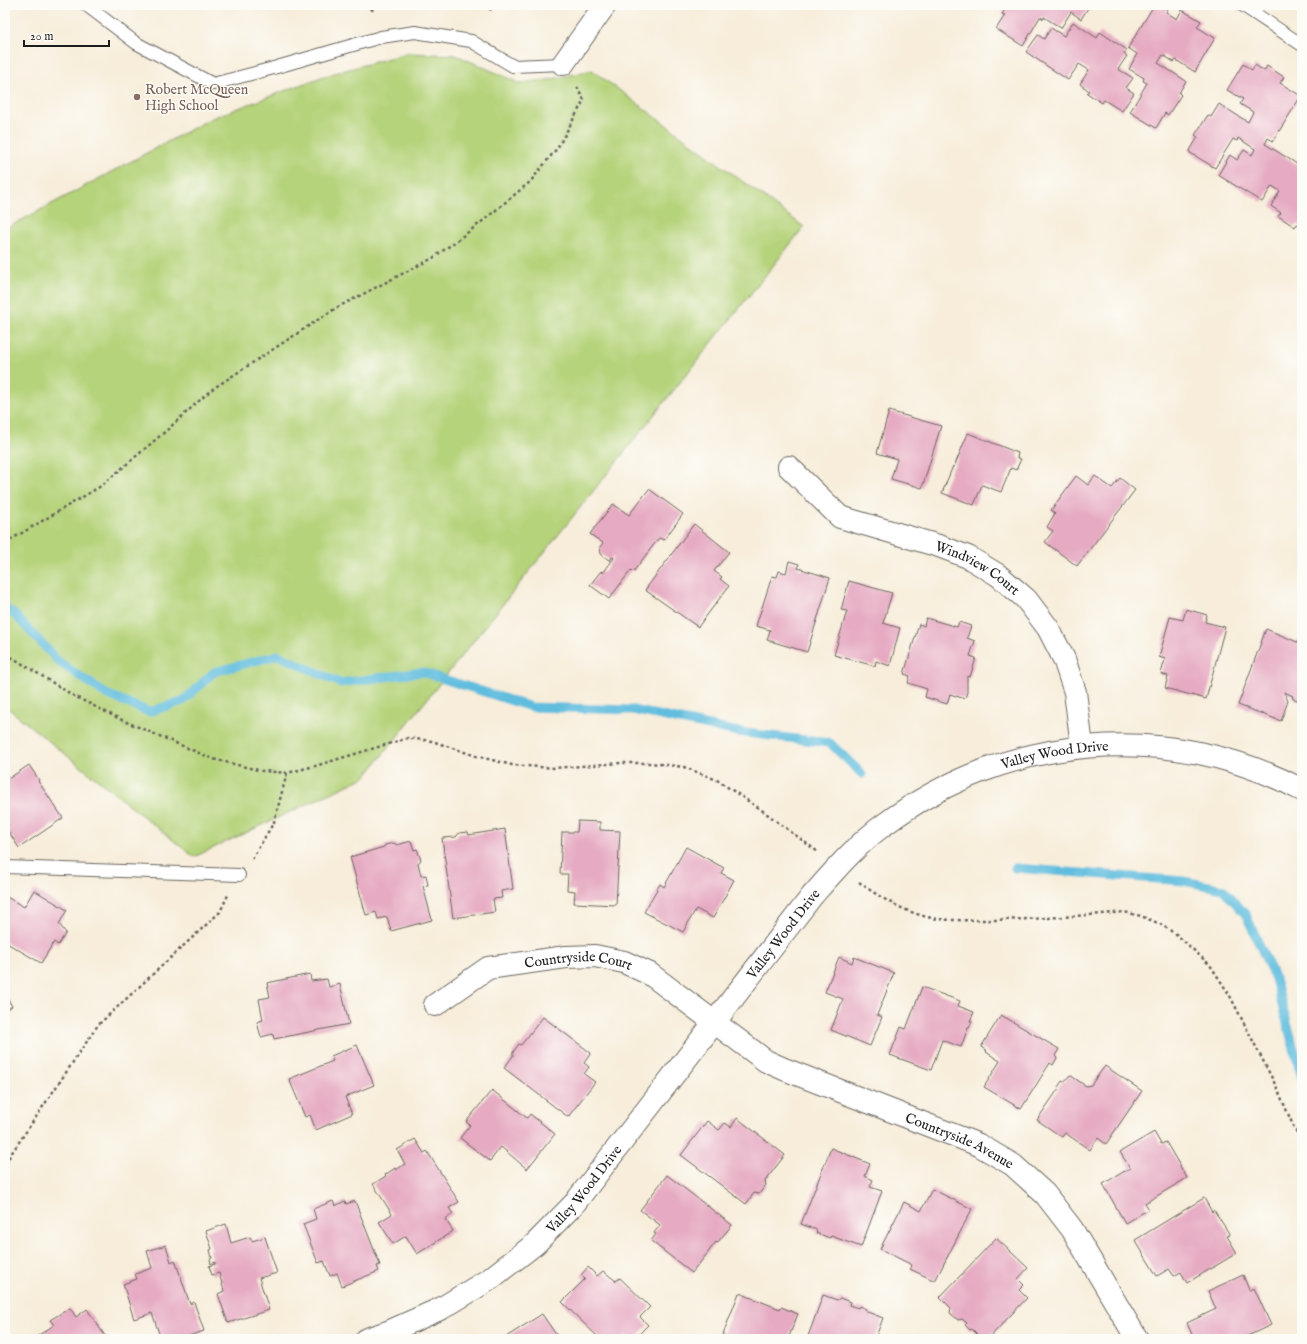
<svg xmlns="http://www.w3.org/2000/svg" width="1307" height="1344" viewBox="0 0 1307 1344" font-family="'IM FELL English',serif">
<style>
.green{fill:#b5d37a;stroke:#68784b}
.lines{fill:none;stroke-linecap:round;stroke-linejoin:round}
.stream{stroke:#60bdde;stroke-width:9}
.building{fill:#e6abc3}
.service-casing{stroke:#69655e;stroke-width:14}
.minor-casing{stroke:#69655e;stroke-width:24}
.path{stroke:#69655e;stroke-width:2.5;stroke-dasharray:3 3;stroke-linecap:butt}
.service{stroke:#fff;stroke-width:12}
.minor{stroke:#fff;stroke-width:22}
.education-dot{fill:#8d6e63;stroke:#fdfcf7;stroke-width:1.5}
.labels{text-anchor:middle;stroke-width:3;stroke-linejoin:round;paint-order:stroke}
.education-label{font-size:14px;fill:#785e54;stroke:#fdfcf7;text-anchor:start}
.street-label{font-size:14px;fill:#1c1c1c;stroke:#fdfcf7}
</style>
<rect width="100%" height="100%" fill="#fdfcf7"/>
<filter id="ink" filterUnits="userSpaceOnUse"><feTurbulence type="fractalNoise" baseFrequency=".025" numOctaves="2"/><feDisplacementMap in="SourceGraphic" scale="8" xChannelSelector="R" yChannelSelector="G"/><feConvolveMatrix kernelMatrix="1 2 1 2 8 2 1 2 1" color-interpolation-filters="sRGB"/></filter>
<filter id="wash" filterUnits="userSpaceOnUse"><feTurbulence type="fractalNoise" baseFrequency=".012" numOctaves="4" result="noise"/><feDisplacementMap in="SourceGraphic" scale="16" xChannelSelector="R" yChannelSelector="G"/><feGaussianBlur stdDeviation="0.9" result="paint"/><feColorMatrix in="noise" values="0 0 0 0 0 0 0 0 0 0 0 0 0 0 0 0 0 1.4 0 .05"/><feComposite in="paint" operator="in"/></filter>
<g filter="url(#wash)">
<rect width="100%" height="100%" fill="#f7edda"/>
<!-- green -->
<polygon class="green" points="407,53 456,55 519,83 548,80 592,70 804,227 365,777 194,857 5,706 5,229 212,118 324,76"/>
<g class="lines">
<!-- stream -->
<g class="stream">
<polyline points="5,608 14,614 59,662 106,694 149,712 183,701 214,672 278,655 340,683 422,672 531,707 633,710 738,732 830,743 862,774"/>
<polyline points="1015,868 1184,881 1223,889 1246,915 1275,979 1302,1078"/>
</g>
</g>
<g id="blocks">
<!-- building -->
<g class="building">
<polygon points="1008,5 1090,5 1081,19 1071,12 1061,28 1044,17 1044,19 1040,17 1023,46 996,29 1005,15 1002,14"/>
<polygon points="1154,5 1162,5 1168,9 1166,12 1177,19 1182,10 1201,21 1197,27 1215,38 1195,72 1176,60 1174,62 1163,55 1158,63 1186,81 1179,93 1181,95 1168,115 1165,113 1156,128 1130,112 1147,83 1143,81 1144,78 1129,69 1137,54 1128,48"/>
<polygon points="1073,22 1097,38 1100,32 1127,50 1124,54 1127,56 1118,69 1133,78 1126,88 1134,93 1122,111 1104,100 1102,103 1087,93 1089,91 1080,84 1089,70 1079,64 1068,80 1026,52 1038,35 1044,39 1051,28 1064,36"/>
<polygon points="1243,64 1252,70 1255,65 1264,71 1267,66 1284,77 1280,83 1301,96 1273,141 1268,138 1265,144 1302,167 1302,227 1297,224 1295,227 1278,216 1281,213 1271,206 1280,191 1272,186 1262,202 1218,175 1230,155 1237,160 1244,150 1252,155 1255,149 1238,138 1237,141 1233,139 1215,168 1189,152 1198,137 1195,135 1208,115 1211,117 1219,104 1248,122 1253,112 1240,104 1243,99 1227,90"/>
<polygon points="889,411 941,426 922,488 891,479 897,459 877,453"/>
<polygon points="968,433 1018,453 1017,458 1021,459 1016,470 1011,468 1001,492 982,485 974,505 942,493 953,466 954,467"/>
<polygon points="1076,476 1088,485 1095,476 1112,488 1120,478 1135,490 1077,566 1045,542 1053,531 1047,527 1055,513 1051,510"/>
<polygon points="649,489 683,514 664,540 659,538 633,572 631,570 609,599 590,585 601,571 603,573 614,558 612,557 610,561 601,554 600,547 603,543 590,534 613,504 629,515"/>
<polygon points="694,524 729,552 714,571 722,577 720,579 729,586 698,627 645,590"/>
<polygon points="789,561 799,564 798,568 830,578 807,652 767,640 770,630 756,626 772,576 777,577 779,571 786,573"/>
<polygon points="849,581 892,593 883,623 900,628 890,666 876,661 875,666 834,655 847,611 841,610"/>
<polygon points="1186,609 1207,615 1205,622 1225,627 1206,699 1165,688 1168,676 1161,674 1165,659 1159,657 1170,617 1183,620"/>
<polygon points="926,618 957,627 959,622 971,626 967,638 975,641 970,656 976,658 970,677 967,676 967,692 965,699 950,694 947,704 925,697 927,689 908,683 910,676 904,674 919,624 924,626"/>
<polygon points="1266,629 1302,644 1302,702 1292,698 1293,696 1284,692 1288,701 1281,721 1238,705"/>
<polygon points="29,765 39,780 38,781 63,818 19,848 7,829 5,833 5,781"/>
<polygon points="578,821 600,822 600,830 620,831 616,905 574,903 575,891 567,890 568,874 560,874 562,832 577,832"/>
<polygon points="505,829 513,889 501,891 502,898 493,899 495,912 453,918 442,838 456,837 459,833 468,832 469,835"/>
<polygon points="411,841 414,850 417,849 421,860 418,863 421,876 426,875 428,885 423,886 432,920 391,931 387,917 378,919 376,912 366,915 350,857 384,847 385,845 394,843 397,845"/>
<polygon points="686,847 724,868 721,873 734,880 713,918 696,909 683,932 644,912 660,884 664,887"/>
<polygon points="34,890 67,910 59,924 66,933 58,945 54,942 41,963 5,942 5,896 24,907"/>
<polygon points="839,957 852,963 854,957 894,973 877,1015 882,1017 870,1046 831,1030 843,999 825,992"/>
<polygon points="310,974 311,981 327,979 329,987 340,984 349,1024 274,1039 273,1034 261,1037 257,1022 263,1020 259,999 270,997 267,983"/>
<polygon points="922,987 960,1001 958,1006 974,1012 970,1021 972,1021 969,1028 968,1028 961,1047 942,1040 931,1070 890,1055 901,1027 906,1029"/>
<polygon points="5,995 12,1006 5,1011"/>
<polygon points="1001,1015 1059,1049 1055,1056 1057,1058 1053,1065 1050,1063 1021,1109 984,1087 1000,1061 986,1052 987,1051 981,1047"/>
<polygon points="543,1017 591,1053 584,1063 589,1067 584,1074 595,1082 568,1117 504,1068 513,1056 513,1052 519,1044 521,1045"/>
<polygon points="357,1045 374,1085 345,1097 352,1114 316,1130 310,1115 305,1117 289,1079 333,1061 331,1056"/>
<polygon points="1105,1066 1142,1091 1106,1144 1098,1138 1090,1150 1065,1133 1062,1137 1037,1120 1059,1088 1058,1087 1062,1081 1064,1082 1070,1075 1086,1086 1091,1085"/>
<polygon points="492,1090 527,1118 530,1114 555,1134 527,1169 501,1147 490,1161 460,1138 470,1125 466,1122"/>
<polygon points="737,1118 785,1155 765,1181 766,1185 759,1194 754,1193 746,1204 681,1155 707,1121 719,1130 725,1123 731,1127"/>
<polygon points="1154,1132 1161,1144 1166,1142 1187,1178 1145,1203 1149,1209 1125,1223 1103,1184 1130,1168 1120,1152"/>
<polygon points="415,1139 424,1153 427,1151 459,1202 449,1208 453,1214 445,1219 453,1231 417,1254 406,1236 393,1244 379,1222 392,1214 373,1184 386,1176 385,1175 395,1168 396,1170 405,1164 397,1150"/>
<polygon points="831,1148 870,1164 865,1176 873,1180 870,1187 882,1191 861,1247 831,1236 830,1238 816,1233 817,1230 801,1224"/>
<polygon points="667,1175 732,1225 717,1243 716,1242 692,1273 651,1241 656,1234 654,1233 660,1225 640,1210"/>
<polygon points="932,1189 972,1209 935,1281 910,1269 912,1265 880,1249 904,1202 921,1211"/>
<polygon points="1204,1198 1212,1212 1214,1210 1230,1235 1227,1236 1237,1253 1187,1283 1181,1272 1174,1276 1169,1269 1157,1276 1135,1240"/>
<polygon points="333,1201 335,1206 345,1201 346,1204 355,1201 380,1265 377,1266 379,1271 342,1286 337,1273 330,1276 324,1261 318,1263 303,1224 316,1219 313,1209"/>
<polygon points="226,1224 231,1243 250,1237 252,1241 265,1237 277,1273 259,1278 269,1310 228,1323 218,1294 224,1291 219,1273 212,1275 209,1266 215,1264 215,1262 211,1264 210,1259 212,1258 210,1250 212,1249 206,1231"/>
<polygon points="996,1238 1028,1268 1018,1279 1024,1285 1019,1290 1027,1298 988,1339 982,1339 972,1329 970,1330 965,1325 967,1323 962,1319 958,1320 950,1313 951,1308 940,1297"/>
<polygon points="166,1245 171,1262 175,1260 190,1304 194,1302 204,1331 179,1339 161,1339 152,1313 134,1319 123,1284 137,1279 135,1274 152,1268 147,1251"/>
<polygon points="588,1267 597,1276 603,1271 616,1281 620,1278 650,1307 640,1317 648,1325 634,1339 630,1339 626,1335 622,1339 600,1339 562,1302 585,1279 581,1275"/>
<polygon points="1243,1275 1249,1290 1254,1288 1271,1325 1241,1339 1194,1339 1187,1323 1216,1309 1208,1291"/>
<polygon points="739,1293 780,1309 781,1307 798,1314 788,1339 721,1339"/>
<polygon points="823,1295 837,1300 840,1298 850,1302 849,1305 858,1308 859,1306 866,1309 865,1311 883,1318 875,1339 807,1339"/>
<polygon points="70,1308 76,1317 87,1309 107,1339 38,1339 36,1337 54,1325 50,1320"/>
<polygon points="542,1314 559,1339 507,1339 506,1337"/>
</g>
</g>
</g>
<g filter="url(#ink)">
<use href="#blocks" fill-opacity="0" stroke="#69655e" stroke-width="1"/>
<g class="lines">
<!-- service casing -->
<g class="service-casing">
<g id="service">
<polyline points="86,5 136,43 213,84 270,69 381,37 415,32 471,41 513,66 563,64"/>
<polyline points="1242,5 1302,45"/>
<polyline points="5,867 239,875"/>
</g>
</g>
<!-- minor casing -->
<g class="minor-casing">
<g id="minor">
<polyline points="563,64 605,5"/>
<path id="s1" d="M789 467 840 517 939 546 968 557 998 575 1026 599 1048 628 1064 659 1075 692 1082 746"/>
<path id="s2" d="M435 1005 488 968 566 957 595 956 624 962 650 974 766 1061 784 1069 979 1145 1013 1165 1045 1194 1072 1229 1137 1339"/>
<path id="s3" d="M367 1339 388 1332 442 1308 490 1279 535 1244 574 1204 812 896C835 870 857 844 885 824 1006 734 1169 719 1302 790"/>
</g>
</g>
<!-- path -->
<g class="path">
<polyline points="366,5 374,11"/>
<polyline points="484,5 493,11"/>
<polyline points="5,543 101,486 167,430 211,390 336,308 433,258 479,224 530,182 558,147 584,100 576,85"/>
<polyline points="5,655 13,658 74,696 122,720 213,759 262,771 287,773 315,766 408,738 432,741 476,756 512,765 555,768 620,763 651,763 684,767 717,780 763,811 818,852"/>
<polyline points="252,859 274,822 287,773"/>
<path d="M859 882C880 898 906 913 932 918 949 921 967 920 984 920 1031 920 1078 916 1124 912L1141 916 1160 924 1176 934 1210 965 1229 994 1277 1088 1295 1130 1302 1140"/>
<polyline points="5,1163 98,1025 220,912 228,895"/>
</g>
<!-- service -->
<use href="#service" class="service"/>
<!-- minor -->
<use href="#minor" class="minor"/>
</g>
</g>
<!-- markers -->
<circle class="education-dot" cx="137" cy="97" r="4"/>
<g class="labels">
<!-- education labels -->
<g class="education-label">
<text x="145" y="94">Robert McQueen<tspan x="145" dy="16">High School</tspan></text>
</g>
<!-- street labels -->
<g class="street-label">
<text dy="5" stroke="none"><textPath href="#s1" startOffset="219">Windview Court</textPath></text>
<text dy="5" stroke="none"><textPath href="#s3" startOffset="928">Valley Wood Drive</textPath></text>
<text dy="5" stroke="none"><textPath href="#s3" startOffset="592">Valley Wood Drive</textPath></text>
<text dy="5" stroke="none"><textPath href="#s2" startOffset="156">Countryside Court</textPath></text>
<text dy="5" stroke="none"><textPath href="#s2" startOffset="585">Countryside Avenue</textPath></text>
<text dy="5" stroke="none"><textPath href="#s3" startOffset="268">Valley Wood Drive</textPath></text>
</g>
</g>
<!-- margin -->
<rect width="1307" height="1344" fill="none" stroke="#fdfcf7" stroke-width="20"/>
<!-- scale -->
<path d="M24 40v6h85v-6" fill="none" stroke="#1c1c1c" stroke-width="2"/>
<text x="30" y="40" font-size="12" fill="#1c1c1c" stroke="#fdfcf7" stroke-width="3" paint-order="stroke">20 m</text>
</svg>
